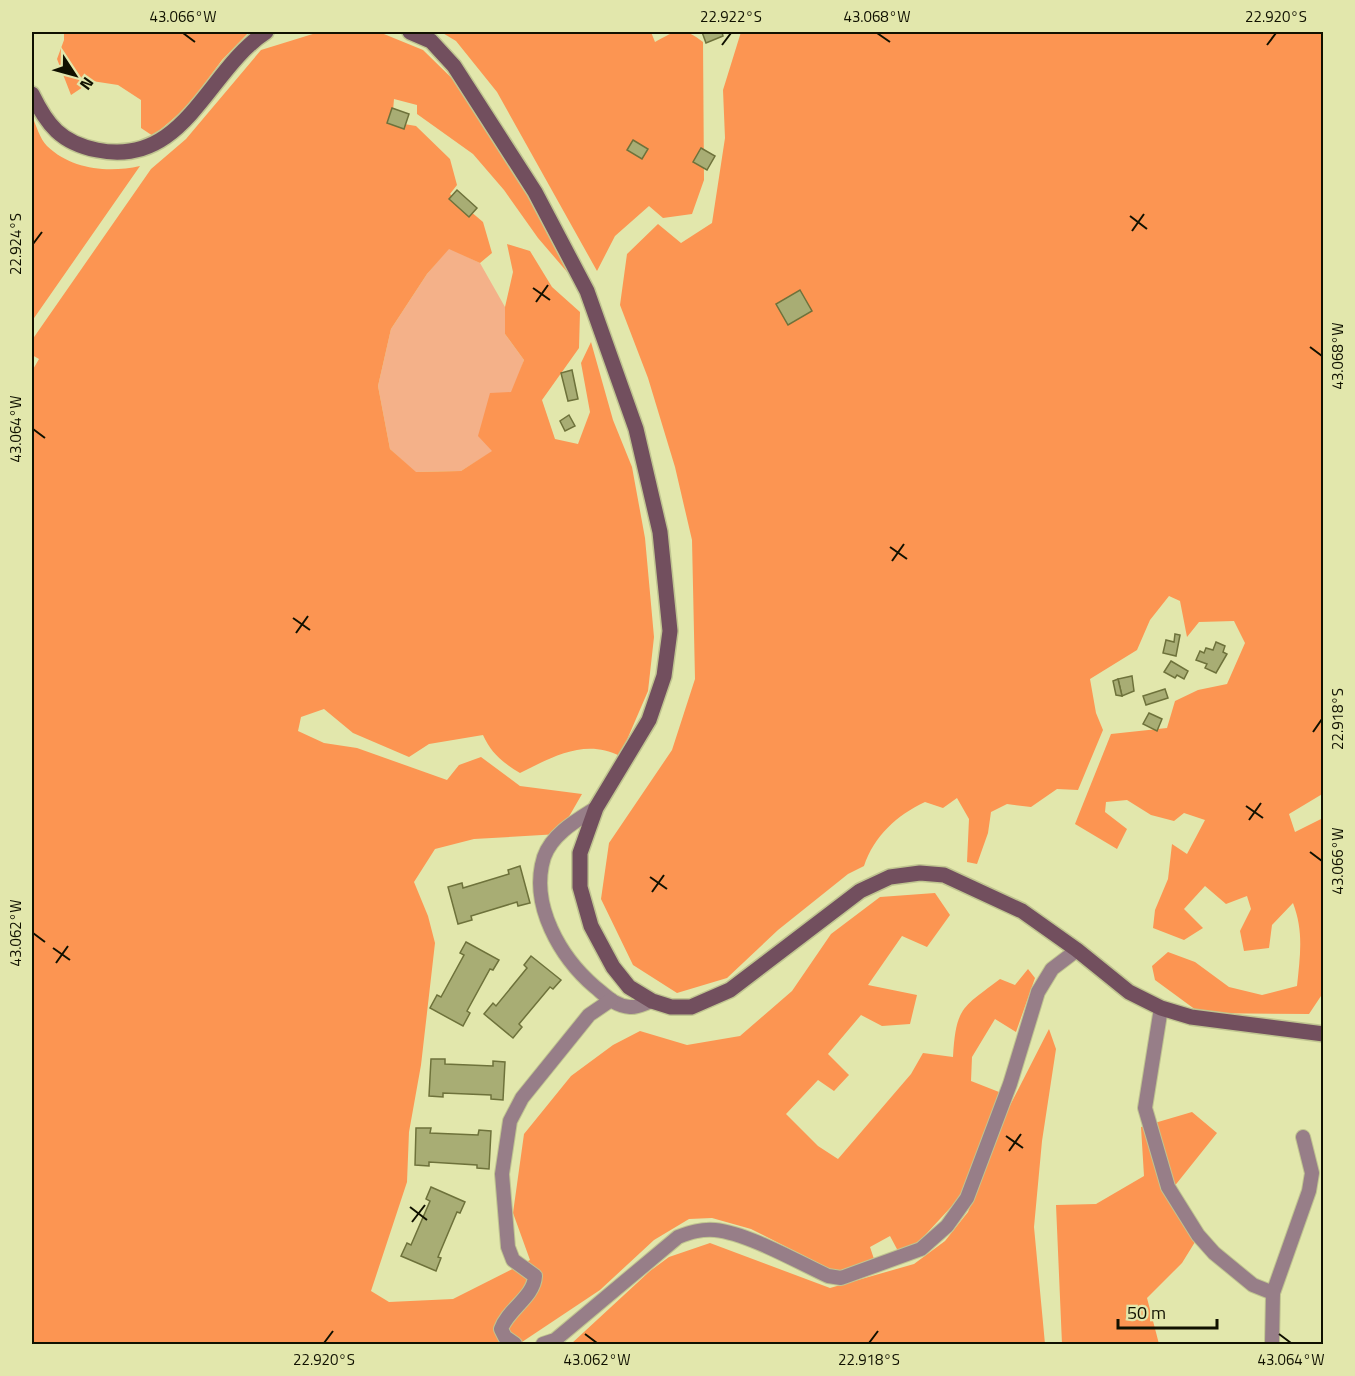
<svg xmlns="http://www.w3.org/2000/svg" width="1355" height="1376" viewBox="0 0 1355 1376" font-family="'Titillium Web',sans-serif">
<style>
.green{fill:#f4b189}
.forest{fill:#fc9552}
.building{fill:#a8ad74;stroke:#6e723b;stroke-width:1.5}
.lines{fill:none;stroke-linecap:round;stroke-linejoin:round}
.street-casing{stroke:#c0c590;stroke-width:16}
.secondary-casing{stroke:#c0c590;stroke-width:18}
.street{stroke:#977e88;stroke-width:14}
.secondary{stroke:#724f5e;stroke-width:15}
.ticks{fill:none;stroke:#101100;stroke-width:2}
.neatline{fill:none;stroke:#101100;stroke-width:2}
.ticks-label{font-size:15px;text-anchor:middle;fill:#101100}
</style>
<rect width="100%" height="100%" fill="#e2e7ac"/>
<!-- green -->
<polygon class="green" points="449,248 480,263 505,307 505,334 524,360 493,451 461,471 415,472 390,449 378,386 391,329 427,274"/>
<!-- forest -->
<g class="forest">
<polygon points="64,32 249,32 222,60 188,106 153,136 141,128 141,100 118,85 92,81 71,95 57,59 64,40"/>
<path d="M379 32 423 50 468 94 517 175 568 273 538 238 504 190 473 154 417 114V105L394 99 392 122 416 126 450 159 457 185 450 194 483 222 492 253 480 263 449 249 427 274 391 329 378 386 390 449 416 472 461 471 492 451 478 436 490 393 511 392 524 360 505 334V307L513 272 507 244 530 251 552 287 580 312 579 348 542 400 555 439 578 444 590 412 581 363 591 342 613 420 632 467 645 538 654 637 648 691 620 756C585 738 552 757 520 773 503 763 491 753 483 735L429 744 409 757 353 733 324 709 301 717 298 731 324 743 357 748 447 780 459 765 481 757 520 786 582 794 559 834 474 839 435 849 414 882 428 916 435 943 421 1065 409 1132 407 1182 371 1291 389 1302 453 1299 530 1260 513 1213 524 1134 571 1076 613 1045 640 1031 687 1045 740 1036 792 991 831 934 880 897 935 893 950 915 927 947 902 936 868 985 917 995 910 1024 882 1026 861 1015 828 1054 849 1075 834 1091 818 1080 786 1114 818 1146 838 1159 911 1074 923 1053 953 1057C956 1007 962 1008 1000 979L1015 985 1028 969 1035 978 1016 1032 995 1019 972 1057 971 1081 999 1092 963 1194 916 1245 898 1251 890 1236 870 1247 875 1262 842 1275 751 1229 712 1218 689 1219 654 1240 600 1290 519 1344H32V371L39 359 32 355V340L151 169 186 139 261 50 316 33Z"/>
<path d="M441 32H651L655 42C676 30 683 26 703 42L704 180 692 214 663 218 649 206 615 236 597 271 497 92 456 41Z"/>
<path d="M741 32H1323L1324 793 1289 814 1295 832 1323 818V993L1309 1014 1200 1013 1155 980 1152 966 1168 952 1195 962 1229 987 1262 995 1297 986C1300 956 1304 932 1293 903L1272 925 1269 948 1244 951 1240 931 1251 909 1247 896 1226 904 1205 886 1184 909 1203 928 1184 940 1153 928 1155 910 1168 879 1172 844 1187 854 1205 820 1184 813 1174 821 1151 815 1127 800 1106 802 1105 812 1127 829 1117 849 1075 824 1111 734 1167 728 1175 701 1198 690 1227 684 1245 643 1234 621 1199 622 1187 637 1180 601 1169 596 1150 620 1137 650 1090 679 1096 713 1103 730 1078 790 1057 789 1031 807 1007 804 991 812 988 833 977 864 967 862 969 819 957 798 943 808 925 802C897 815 874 836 864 866L848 874 778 930 727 978 677 993 633 965 601 899 609 843 672 750 695 679 692 540 675 467 648 378 620 305 627 254 658 224 681 243 712 223 725 138 723 90Z"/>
<path d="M32 116C36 125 40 139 47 146 72 170 109 173 140 166L32 321Z"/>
<polygon points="1049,1029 1056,1049 1042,1141 1034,1227 1045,1344 571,1344 650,1271 669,1257 710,1243 830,1288 914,1264 945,1241 968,1212 999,1127"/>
<polygon points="1192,1112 1217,1133 1173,1188 1195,1242 1182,1263 1147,1298 1159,1344 1062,1344 1056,1205 1096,1204 1144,1176 1141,1127"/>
</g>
<!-- building -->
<g class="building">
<polygon points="702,32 722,32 723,36 706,43"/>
<polygon points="392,108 409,114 404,129 387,123"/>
<polygon points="633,140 648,149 642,159 627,150"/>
<polygon points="701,148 715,156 707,170 693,162"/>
<polygon points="457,190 477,208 469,217 449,199"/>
<polygon points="800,290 812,311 788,325 776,304"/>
<polygon points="572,370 578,399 568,401 561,373"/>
<polygon points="569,415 575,426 565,431 560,421"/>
<polygon points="1175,634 1180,635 1176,656 1163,653 1166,640 1174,642"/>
<polygon points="1216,642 1225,646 1223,652 1227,654 1216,673 1205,668 1207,664 1196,660 1200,651 1204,653 1206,648 1213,650"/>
<polygon points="1171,661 1188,671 1184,679 1177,675 1175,678 1164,672"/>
<polygon points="1132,676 1134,691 1122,696 1118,679"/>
<polygon points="1118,679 1122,696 1116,695 1113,681"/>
<polygon points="1165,689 1168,698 1146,705 1143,696"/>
<polygon points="1149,713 1162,719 1157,731 1143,724"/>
<polygon points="520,866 530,903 518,906 517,902 471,916 472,920 458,924 448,887 462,883 463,888 509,874 508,870"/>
<polygon points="466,942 499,960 493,970 490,969 467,1011 470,1013 463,1026 430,1008 437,995 441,997 464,955 460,953"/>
<polygon points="531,956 561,980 553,989 550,987 519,1024 522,1027 513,1038 484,1014 493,1003 496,1006 527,968 524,965"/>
<polygon points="431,1059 445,1059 445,1064 493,1066 493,1061 505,1062 503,1100 491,1099 491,1095 443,1093 443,1097 429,1096"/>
<polygon points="416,1128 431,1128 430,1133 478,1135 479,1130 491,1131 489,1169 477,1168 477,1165 429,1162 429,1166 415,1165"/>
<polygon points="431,1187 465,1202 460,1213 457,1212 438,1257 441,1258 436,1271 401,1256 407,1243 411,1245 430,1201 426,1199"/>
</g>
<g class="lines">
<!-- street casing -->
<g class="street-casing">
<g id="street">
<path d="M596 808C577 820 552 834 544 857 529 905 561 958 595 987 606 996 615 1006 630 1007 637 1008 645 1003 652 1001"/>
<polyline points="1161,1008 1145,1108 1168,1187 1198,1235 1214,1253 1253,1285 1273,1293"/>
<path d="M515 1344 505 1337 501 1329C508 1309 534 1297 535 1276L513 1260 508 1247 502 1174 510 1121 522 1098 589 1015 611 1000"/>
<path d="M543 1344 555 1340 678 1237C691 1232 701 1229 715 1230 747 1233 798 1262 828 1276L841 1278 921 1249 947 1226 967 1198 1010 1084 1038 992 1052 969 1077 950"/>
<polyline points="1272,1344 1273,1293 1309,1191 1312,1173 1303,1137"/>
</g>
</g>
<!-- secondary casing -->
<g class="secondary-casing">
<g id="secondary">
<polyline points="410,32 431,41 454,66 535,192 587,291 636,429 660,532 670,631 664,676 649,720 596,808 580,853 580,887 591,926 613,967 629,987 652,1001 671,1007 691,1007 730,990 860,891 890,877 920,873 944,875 1022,911 1077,950 1129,992 1161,1008 1191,1017 1324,1034"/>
<path d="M32 94C47 125 61 143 97 150 185 168 207 70 266 32"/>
</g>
</g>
<!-- street -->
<use href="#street" class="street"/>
<!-- secondary -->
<use href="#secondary" class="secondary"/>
</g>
<!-- ticks -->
<path class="ticks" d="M183 33 195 42M877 33 890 42M722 45 731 33M1267 45 1276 33M1130 216 1147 229M1132 231 1144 214M33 244 42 232M533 288 550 300M536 302 548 285M1310 347 1322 356M33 429 45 438M890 547 907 559M892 561 904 544M293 618 310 630M296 633 308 616M1313 732 1322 719M1246 806 1263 818M1249 820 1261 803M1310 852 1322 861M650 877 667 889M652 892 664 875M33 933 45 942M53 948 70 960M56 963 68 946M1006 1136 1023 1148M1009 1151 1021 1134M410 1207 427 1220M412 1222 425 1205M585 1334 597 1343M1279 1334 1291 1343M324 1343 333 1331M869 1343 878 1331"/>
<!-- border -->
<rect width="1355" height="1376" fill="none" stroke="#e2e7ac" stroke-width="66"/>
<!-- north arrow -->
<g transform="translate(75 75) rotate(126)" stroke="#e2e7ac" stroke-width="4.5" paint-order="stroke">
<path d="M0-4.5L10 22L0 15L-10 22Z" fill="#101100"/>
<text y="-9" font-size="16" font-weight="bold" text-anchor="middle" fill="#101100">N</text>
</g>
<!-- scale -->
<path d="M1118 1319v9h99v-9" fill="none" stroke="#101100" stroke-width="3"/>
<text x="1127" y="1319" font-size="18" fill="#101100" stroke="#e2e7ac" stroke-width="4.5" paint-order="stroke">50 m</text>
<rect x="33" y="33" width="1289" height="1310" class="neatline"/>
<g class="ticks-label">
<text x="183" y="22">43.066°W</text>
<text x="731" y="22">22.922°S</text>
<text x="877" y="22">43.068°W</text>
<text x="1276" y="22">22.920°S</text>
<text transform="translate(16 244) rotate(-90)" y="5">22.924°S</text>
<text transform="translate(1338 356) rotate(-90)" y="5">43.068°W</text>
<text transform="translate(16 429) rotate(-90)" y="5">43.064°W</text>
<text transform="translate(1338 719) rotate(-90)" y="5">22.918°S</text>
<text transform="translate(1338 861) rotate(-90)" y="5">43.066°W</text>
<text transform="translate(16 933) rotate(-90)" y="5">43.062°W</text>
<text x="324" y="1365">22.920°S</text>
<text x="597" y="1365">43.062°W</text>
<text x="869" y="1365">22.918°S</text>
<text x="1291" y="1365">43.064°W</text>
</g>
</svg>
